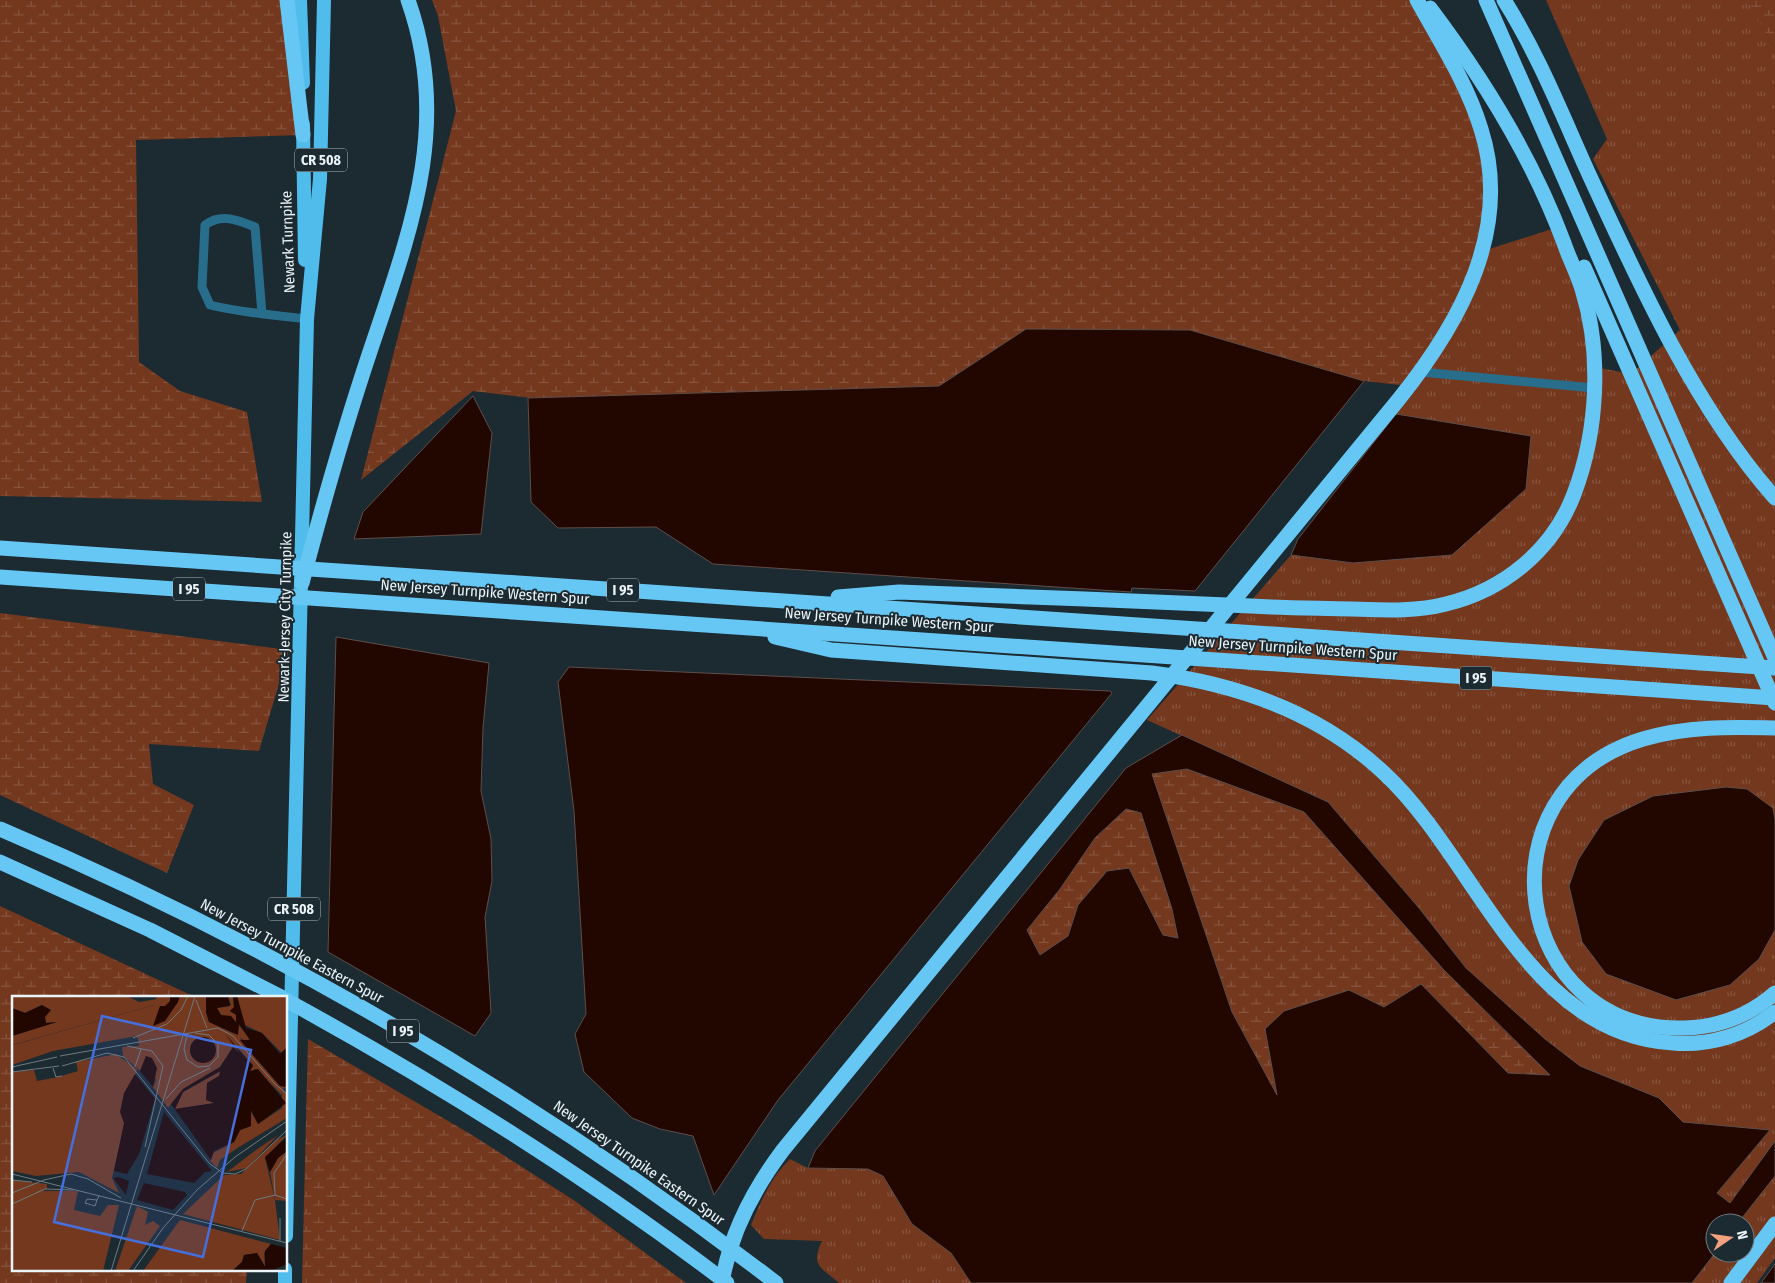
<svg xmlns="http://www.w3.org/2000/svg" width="1775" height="1283" viewBox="0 0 1775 1283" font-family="'Fira Sans Condensed',sans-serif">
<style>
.grass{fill:url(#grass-tufts)}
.wetland{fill:url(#wetland-marsh)}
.water{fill:#210700;stroke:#5e4e4a;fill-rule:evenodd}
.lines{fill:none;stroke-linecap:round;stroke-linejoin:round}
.service{stroke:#286e8c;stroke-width:9}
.trunk{stroke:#50bceb;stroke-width:14}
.motorway{stroke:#67c7f4;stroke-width:15}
.labels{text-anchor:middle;stroke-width:4;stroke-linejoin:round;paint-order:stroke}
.shield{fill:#1c2a31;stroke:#adb7bc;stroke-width:1}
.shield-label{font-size:14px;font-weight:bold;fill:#ebf4f8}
.street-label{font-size:15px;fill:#ebf4f8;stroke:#1c2a31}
.inset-road{fill:none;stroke:#6f7b81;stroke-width:1}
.view{fill:#466fde;fill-opacity:0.15;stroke:#466fde;stroke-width:2.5}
.inset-edge{fill:none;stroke:#ebf4f8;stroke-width:2.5}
</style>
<defs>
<pattern id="grass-tufts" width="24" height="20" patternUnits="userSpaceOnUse" patternTransform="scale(1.25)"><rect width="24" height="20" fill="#73381e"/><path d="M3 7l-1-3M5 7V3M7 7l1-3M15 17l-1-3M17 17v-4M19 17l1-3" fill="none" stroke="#87553f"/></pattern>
<pattern id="wetland-marsh" width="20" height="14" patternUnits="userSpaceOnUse" patternTransform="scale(1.25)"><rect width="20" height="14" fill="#73381e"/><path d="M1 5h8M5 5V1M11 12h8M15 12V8" fill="none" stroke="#87553f"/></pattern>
</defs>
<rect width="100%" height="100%" fill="#1c2a31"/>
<!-- grass -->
<g class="grass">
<polygon points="1546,0 1748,0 1775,49 1775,1141 1730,1203 1717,1193 1770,1130 1683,1122 1659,1098 1580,1066 1545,1039 1466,968 1419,908 1328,802 1147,720 1291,555 1353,563 1531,436 1396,414 1483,251 1558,227 1566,249 1595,367 1631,374 1680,330 1593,159 1607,139"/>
<path d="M790 1159 808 1168 868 1169 883 1176 912 1224 951 1253 971 1283H839C821 1267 810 1266 822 1241L764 1239 751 1225C761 1201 771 1177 790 1159Z"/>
<polygon points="1775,1176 1775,1258 1757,1283 1692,1283 1715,1253 1745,1253 1745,1223 1738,1223"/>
</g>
<!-- wetland -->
<g class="wetland">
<polygon points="0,0 287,0 303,135 136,140 139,362 180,391 247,412 262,502 0,496"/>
<polygon points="432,0 1417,0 1485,143 1483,251 1409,386 1364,381 1190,330 1026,329 939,386 531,398 473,391 361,480 456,111 438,16"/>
<polygon points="1747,0 1775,0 1775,49"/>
<polygon points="0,613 289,650 259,751 149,744 153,784 194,805 167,873 0,795"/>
<polygon points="1187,769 1304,812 1444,970 1550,1075 1508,1073 1421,984 1384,1008 1349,990 1278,1097 1232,1012 1151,774"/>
<polygon points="1126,809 1141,813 1172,909 1178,938 1163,935 1129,868 1078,905 1068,936 1040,955 1027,930 1060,889 1095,838"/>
<polygon points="0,906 195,997 14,997 14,1269 247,1269 246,1283 0,1283"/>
<polygon points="308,1039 472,1135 575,1201 686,1283 302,1283"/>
</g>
<!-- water -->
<g class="water">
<polygon points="1026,329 1190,330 1364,381 1195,591 1132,588 1131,592 713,564 656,527 558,528 531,502 528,398 939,386"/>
<polygon points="473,396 492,433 481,534 354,539 363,512"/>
<polygon points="1396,414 1531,436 1526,489 1452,555 1353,563 1291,555 1298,539"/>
<polygon points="336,637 489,663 483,728 481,791 491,839 492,881 485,917 491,1013 475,1036 328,952"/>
<polygon points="569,667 1110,691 1112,693 778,1100 714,1195 693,1136 660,1129 632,1118 584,1072 575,1034 586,1014 574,811 558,682"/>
<path d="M1182 735 1328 802 1419 908 1466 968 1545 1039 1580 1066 1659 1098 1683 1122 1770 1130 1717 1193 1730 1203 1775 1141V1176L1738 1223H1715V1253L1692 1283H971L951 1253 912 1224 883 1176 868 1169 808 1168 815 1151 1126 768ZM1187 769 1304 812 1444 970 1550 1075 1508 1073 1421 984 1384 1007 1349 990 1284 1011 1265 1029 1277 1095 1232 1012 1152 774ZM1126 809 1141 813 1172 909 1178 938 1163 935 1129 868 1107 871 1078 905 1068 936 1040 955 1027 930 1060 889 1095 838Z"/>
<polygon points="1726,787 1747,789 1773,808 1775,820 1775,930 1759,959 1730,985 1676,1000 1606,974 1582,942 1569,886 1578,860 1604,820 1653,796"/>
<polygon points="1775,1264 1775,1283 1761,1283"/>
</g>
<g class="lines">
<!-- service -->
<g class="service">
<path d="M262 314 255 227C238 220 221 213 205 225L202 287 210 305C242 313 274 315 307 319"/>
<polyline points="1420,372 1594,388"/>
</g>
<!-- trunk -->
<g class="trunk">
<polyline points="300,0 303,83"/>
<polyline points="303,124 305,260"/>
<polyline points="286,1236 307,319 320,179 324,0"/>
<polyline points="285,1283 285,1269"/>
</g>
<!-- motorway -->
<g class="motorway">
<polyline points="287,0 303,135"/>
<polyline points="1486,0 1775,658"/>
<path d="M1504 0C1538 54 1561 112 1587 170 1637 279 1695 408 1775 498"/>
<polyline points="1584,267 1775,703"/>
<polyline points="0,548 1775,668"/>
<polyline points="0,577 1775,698"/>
<path d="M302 583C320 515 339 447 361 379 402 251 456 135 408 0"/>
<path d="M838 597 899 592C1016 596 1134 601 1251 606 1285 608 1318 608 1352 609 1383 610 1415 612 1446 604 1504 590 1553 550 1574 494 1598 431 1602 353 1582 289 1577 273 1569 258 1564 243 1532 157 1485 81 1430 8"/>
<path d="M775 637 831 650 1152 673C1238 684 1319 712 1384 773 1477 859 1526 1035 1673 1043 1710 1046 1746 1035 1775 1012"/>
<path d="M1775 728C1730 727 1687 726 1643 739 1474 790 1513 1033 1685 1028 1719 1027 1750 1015 1775 993"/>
<path d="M0 829C277 946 538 1100 776 1283"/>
<polyline points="0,862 150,930 281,997"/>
<path d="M286 1000C439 1084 588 1177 727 1283"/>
<path d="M722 1283C730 1233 753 1190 783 1150L1399 399C1460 323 1513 229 1481 129 1467 83 1440 42 1417 0"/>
<polyline points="1731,1283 1775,1224"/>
</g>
</g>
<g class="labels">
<!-- shield labels -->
<g class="shield">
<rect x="295" y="148.5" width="52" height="23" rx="4"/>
<rect x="173" y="577.5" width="32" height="23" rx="4"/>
<rect x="607" y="578.5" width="32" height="23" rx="4"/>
<rect x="1460" y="666.5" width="32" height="23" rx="4"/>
<rect x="268" y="897.5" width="52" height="23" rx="4"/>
<rect x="387" y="1019.5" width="32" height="23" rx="4"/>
</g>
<g class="shield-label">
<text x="321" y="165">CR 508</text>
<text x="189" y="594">I 95</text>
<text x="623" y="595">I 95</text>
<text x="1476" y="683">I 95</text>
<text x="294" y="914">CR 508</text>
<text x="403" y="1036">I 95</text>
</g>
<!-- street labels -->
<g class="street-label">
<text transform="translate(288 242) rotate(-92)" y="5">Newark Turnpike</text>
<text transform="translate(485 592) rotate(4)" y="5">New Jersey Turnpike Western Spur</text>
<text transform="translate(285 617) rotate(-89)" y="5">Newark-Jersey City Turnpike</text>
<text transform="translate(889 620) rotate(4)" y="5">New Jersey Turnpike Western Spur</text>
<text transform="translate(1293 648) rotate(4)" y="5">New Jersey Turnpike Western Spur</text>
<text transform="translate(292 951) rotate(28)" y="5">New Jersey Turnpike Eastern Spur</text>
<text transform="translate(639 1163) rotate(35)" y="5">New Jersey Turnpike Eastern Spur</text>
</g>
</g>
<!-- overview -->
<g transform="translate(12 996)">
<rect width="275" height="275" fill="#1c2a31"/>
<path d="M145 0H194V16L197 26 223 38 226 28 237 42 236 46 228 42 232 49 268 90 275 91 271 93 275 99V122L227 151 208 164 205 172 198 165 201 157 222 146 228 134 239 130 238 114 246 128 270 112V99L244 73 237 76 241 69 213 38 228 57 221 51 208 71 171 93 156 112 141 91 144 84 134 60 128 75 111 60 110 51 127 50 125 40 41 55 0 69 1 49 142 9ZM266 139 235 172 215 176 244 154ZM275 155V205L263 204 258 176 266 162ZM0 184 35 188V193L0 208Z" fill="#73381e"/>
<path d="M0 0H115L127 6 145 3 142 9 0 49V40L44 26 34 27 30 9 13 17 0 12ZM216 0H221L222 12 218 15 224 18V26L209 19 205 12 219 9ZM225 0H275V51L271 58 250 37 231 28ZM104 58 125 73 100 182 107 197 67 176 24 180 0 175V76L22 74 25 85 46 81 66 75 64 66ZM209 75 207 80 195 87 204 107 163 113 171 96ZM275 139 253 162 263 204 268 244 171 218 212 179 229 178 264 144ZM26 195H66L62 214 88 220 96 209H107L91 275H0V208ZM125 210 136 216 133 229 141 225 148 230 116 275H103ZM168 224 259 248 252 257 253 270 245 257 232 259 230 266 220 275H131Z" fill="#73381e"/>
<path d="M158 0H168L166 6 153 25 141 30 148 10H153L158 5ZM194 0H216L218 10 205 12 209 19 219 20 224 26V19L218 15 222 11 221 0H225L234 32 250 37 268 58 275 51V91L268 90 228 44H238L227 28 226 39 197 26 194 16ZM30 9 39 14 33 21 34 27 45 26 0 40V12L13 17ZM213 38 241 70 238 75 246 73 274 107 246 128 239 114V130L228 134 222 146 202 155 199 164 159 108 171 93 208 71 221 51 228 57ZM208 75 207 80 195 87 194 104 202 107 163 113 171 96ZM178 54a13 13 0 1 1 26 0a13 13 0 1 1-26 0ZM134 60 140 62 145 72 141 91 128 75ZM123 78 143 103 127 158 115 178 102 175 112 127 108 116 112 97ZM152 116 200 175 193 176 182 187 135 178ZM275 141V155L266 162 258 176 253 161ZM106 181 117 185 114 199 101 182ZM132 187 173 196 175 199 161 214 125 204ZM259 248 275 252V268L259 275H220L230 266 232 259 245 257 253 271V255Z" fill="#210700" fill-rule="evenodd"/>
<path class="inset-road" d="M184 4 195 32M175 38 172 53 175 64 186 71 197 70 206 61V48L197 39 183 37M121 42 155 28 169 14 176 0M115 50 140 55 151 70 133 151M48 60 206 32 221 40 263 88 275 98M50 70 95 57 112 61 198 168 211 177 223 178 234 173 275 134M0 71 45 61M123 71 129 53M41 72 44 81 50 80M0 76 47 70M154 103 169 86 198 72M0 178 275 247M0 184 20 186M0 197 32 184 59 178 76 183 109 202M263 199 262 177 275 158M85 204 75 203 73 207 83 210 85 204 87 200M0 208 33 193 62 194M268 222V245M230 235 243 204 263 199 275 203M99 275 183 0M121 275 151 232 185 194 223 161 275 125"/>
<path class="view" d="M90 20 239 54 191 261 42 226Z"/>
<rect width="275" height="275" class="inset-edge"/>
</g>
<!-- north arrow -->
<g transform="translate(1730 1238) rotate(77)"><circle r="24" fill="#1c2a31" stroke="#6f7b81"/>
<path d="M0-4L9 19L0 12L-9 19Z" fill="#f2a17e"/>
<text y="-8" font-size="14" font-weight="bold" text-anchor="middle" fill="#ebf4f8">N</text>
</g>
</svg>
